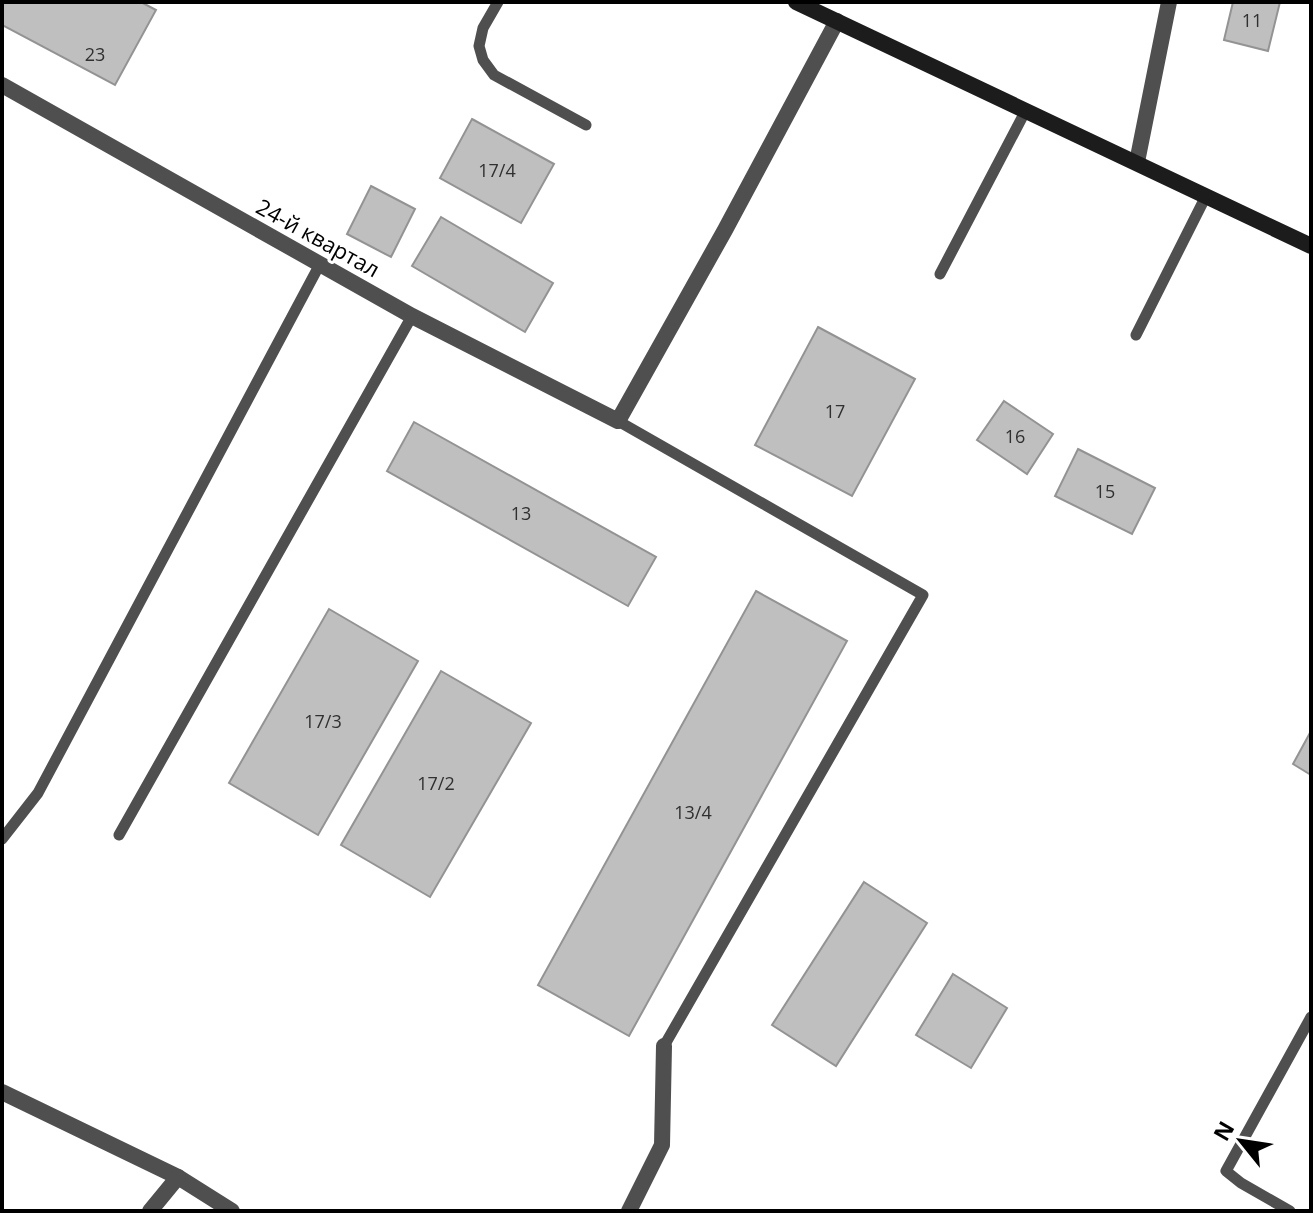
<svg xmlns="http://www.w3.org/2000/svg" width="1313" height="1213" viewBox="0 0 1313 1213" font-family="'Open Sans',sans-serif">
<style>
.building{fill:#bfbfbf;stroke:#939393;stroke-width:2}
.lines{fill:none;stroke-linecap:round;stroke-linejoin:round}
.lane{stroke:#4f4f4f;stroke-width:11}
.street{stroke:#4f4f4f;stroke-width:16}
.secondary{stroke:#1c1c1c;stroke-width:16}
.labels{text-anchor:middle;stroke-width:6;stroke-linejoin:round;paint-order:stroke}
.number-label{font-size:18px;fill:#303030}
.street-label{font-size:22px;fill:#000;stroke:#fff}
</style>
<rect width="100%" height="100%" fill="#fff"/>
<!-- building -->
<g class="building">
<polygon points="2,2 141,2 156,10 115,85 2,25"/>
<polygon points="1233,2 1280,2 1268,51 1224,40"/>
<polygon points="472,119 554,164 521,223 440,178"/>
<polygon points="371,186 415,209 391,257 347,234"/>
<polygon points="441,217 553,283 525,332 412,266"/>
<polygon points="818,327 915,379 852,496 755,445"/>
<polygon points="1004,401 1053,434 1027,474 977,440"/>
<polygon points="414,422 656,557 628,606 387,471"/>
<polygon points="1078,449 1155,488 1132,534 1055,496"/>
<polygon points="756,591 847,641 629,1036 538,985"/>
<polygon points="329,609 418,661 318,835 229,783"/>
<polygon points="441,671 531,723 430,897 341,845"/>
<polygon points="1311,731 1311,775 1293,764"/>
<polygon points="864,882 927,923 836,1066 772,1025"/>
<polygon points="953,974 1007,1008 971,1068 916,1035"/>
</g>
<g class="lines">
<!-- lane -->
<g class="lane">
<polyline points="498,2 483,28 479,46 483,60 494,75 586,125"/>
<polyline points="940,274 1026,110"/>
<polyline points="1136,335 1206,196"/>
<polyline points="618,421 923,595 664,1046"/>
<polyline points="119,835 412,316"/>
<polyline points="2,839 38,793 320,264"/>
<polyline points="1290,1211 1241,1183 1226,1171 1311,1017"/>
</g>
<!-- street -->
<g class="street">
<polyline points="2,85 412,316 618,421 725,230 837,21"/>
<polyline points="1137,162 1169,2"/>
<polyline points="2,1092 178,1177 232,1211"/>
<polyline points="150,1211 178,1177"/>
<polyline points="629,1211 662,1145 664,1046"/>
</g>
<!-- secondary -->
<polyline class="secondary" points="796,2 1311,246"/>
</g>
<g class="labels">
<!-- number labels -->
<g class="number-label">
<text x="1252" y="27">11</text>
<text x="95" y="61">23</text>
<text x="497" y="177">17/4</text>
<text x="835" y="418">17</text>
<text x="1015" y="443">16</text>
<text x="1105" y="498">15</text>
<text x="521" y="520">13</text>
<text x="323" y="728">17/3</text>
<text x="436" y="790">17/2</text>
<text x="693" y="819">13/4</text>
</g>
<!-- street labels -->
<g class="street-label">
<text transform="translate(318 238) rotate(29)" y="8">24-й квартал</text>
</g>
</g>
<!-- border -->
<rect width="1313" height="1213" fill="none" stroke="#000000" stroke-width="8"/>
<!-- north arrow -->
<g transform="translate(1241 1141) rotate(300)" stroke="#ffffff" stroke-width="6" paint-order="stroke">
<path d="M0-6L14 30L0 20L-14 30Z" fill="#000000"/>
<text y="-12" font-size="22" font-weight="bold" text-anchor="middle" fill="#000000">N</text>
</g>
</svg>
